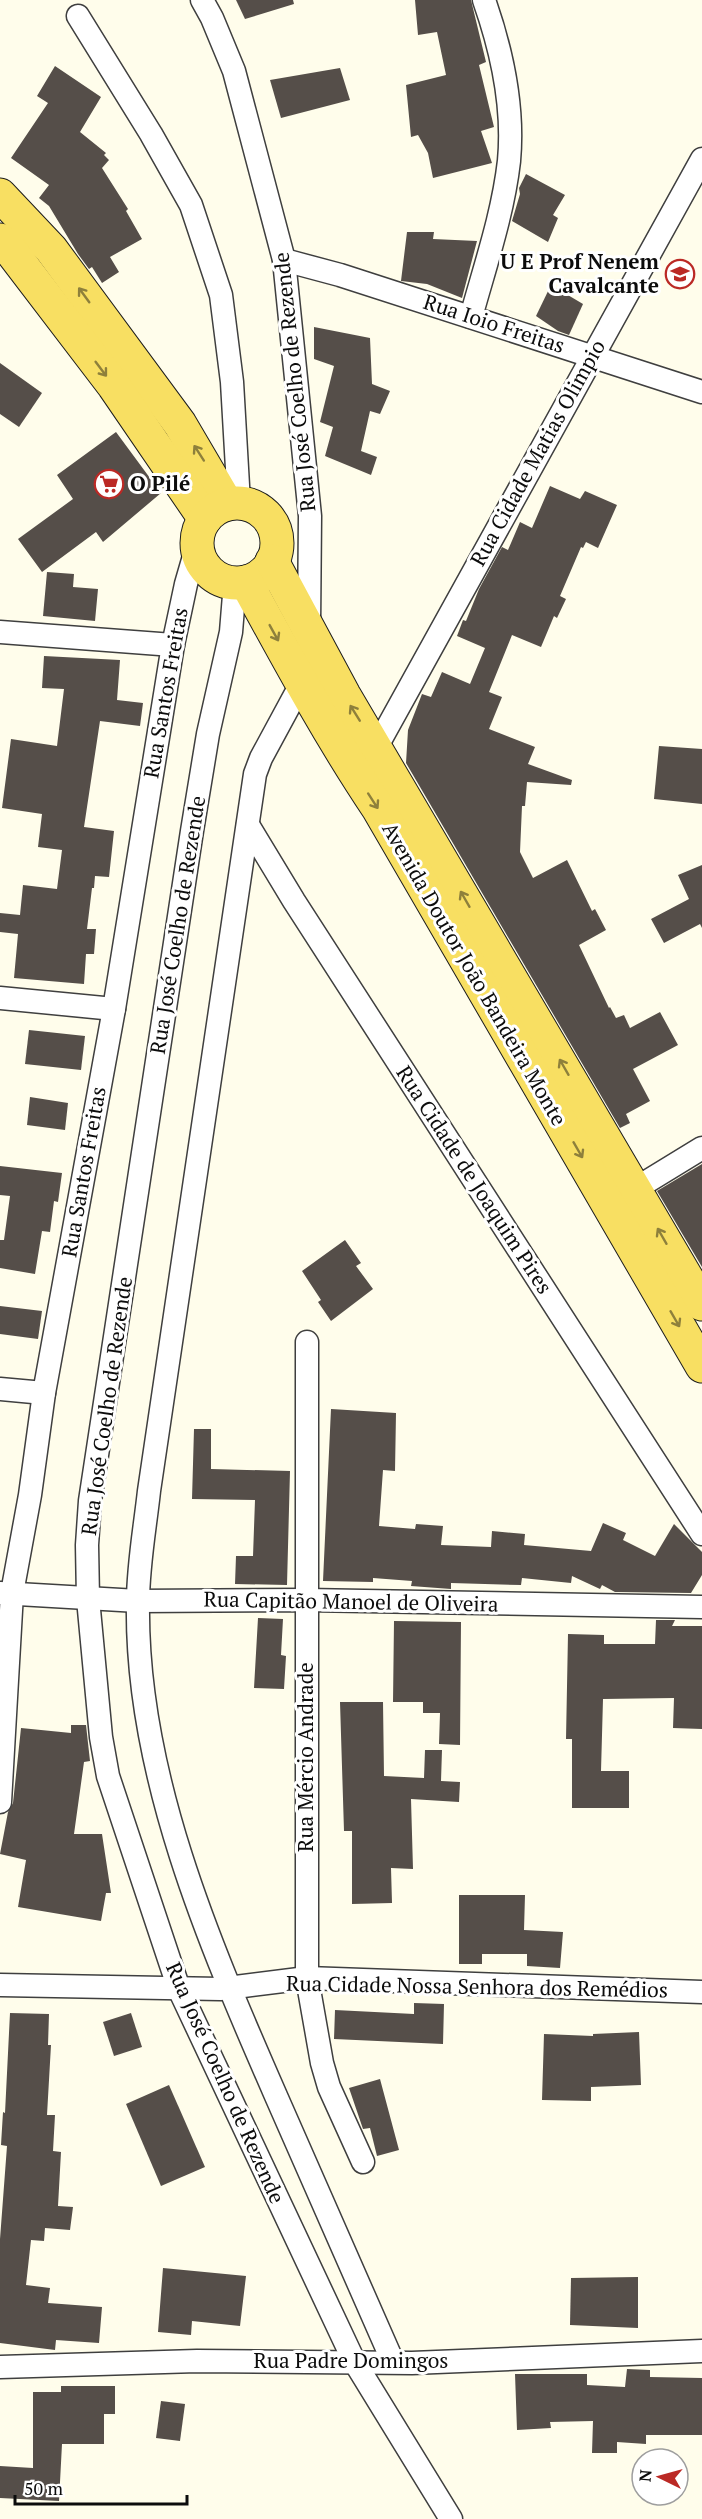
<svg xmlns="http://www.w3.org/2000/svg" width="702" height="2519" viewBox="0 0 702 2519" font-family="'PT Serif',serif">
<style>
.building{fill:#554e49}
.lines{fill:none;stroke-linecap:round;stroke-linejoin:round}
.street-casing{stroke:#3f3f3f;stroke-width:25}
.primary-casing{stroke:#1d1d1d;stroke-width:35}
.street{stroke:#fff;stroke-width:22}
.primary{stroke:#f8df62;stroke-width:33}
.oneway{stroke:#8e803b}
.labels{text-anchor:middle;stroke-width:6;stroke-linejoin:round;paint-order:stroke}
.poi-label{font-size:21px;font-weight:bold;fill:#0c0c0c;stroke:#fff;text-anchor:end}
.street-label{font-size:21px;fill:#0c0c0c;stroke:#fff}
</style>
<rect width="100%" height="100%" fill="#fffdeb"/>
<!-- building -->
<g class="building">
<polygon points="236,0 293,0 294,4 245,19"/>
<polygon points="415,0 471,0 486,62 479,65 494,127 481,131 492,163 433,178 428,153 418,135 411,137 406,85 446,75 437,32 418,35"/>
<polygon points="55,66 101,97 80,132 106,153 104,155 109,160 102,168 128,209 126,211 142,239 110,257 119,272 102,283 92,267 89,269 78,254 49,206 39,198 49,185 11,158 48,103 37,96"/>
<polygon points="340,68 350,100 281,118 270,80"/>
<polygon points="526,174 565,195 553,215 558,218 548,242 512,221 520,194 519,188"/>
<polygon points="407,232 434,232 433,239 477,241 462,298 427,284 401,281"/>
<polygon points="551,285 583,304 569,335 558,331 536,316"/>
<polygon points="314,327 370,338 372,384 390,391 380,414 370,411 361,451 377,457 371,475 325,456 333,427 320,422 334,366 314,359"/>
<polygon points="0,363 42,393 19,427 0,414"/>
<polygon points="116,432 161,493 103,542 96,532 42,572 18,539 73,499 57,475"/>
<polygon points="550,486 580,499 585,491 617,505 598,548 586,542 583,548 581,547 560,596 566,599 557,618 554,616 541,647 512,635 489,692 502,697 489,729 535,747 528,764 572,780 571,785 527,782 525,806 522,806 520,852 533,878 567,860 592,911 595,909 606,930 579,945 609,1008 610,1007 616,1018 624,1015 630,1028 660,1012 678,1045 633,1069 650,1101 626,1114 630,1123 620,1128 406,763 408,730 422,694 431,697 442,672 470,684 485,648 457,636 463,620 466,621 479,589 502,547 508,550 520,522 532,528"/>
<polygon points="47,572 74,574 73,587 98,589 95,621 43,616"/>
<polygon points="44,656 120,660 117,700 143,703 140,726 100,721 84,827 114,831 109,877 95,876 94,888 92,888 87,929 96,929 94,954 86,954 84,984 14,978 18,934 0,932 0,913 20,915 23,885 57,889 62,850 38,847 42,814 2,808 11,739 57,746 64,689 42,688"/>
<polygon points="659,746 702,749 702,804 654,799"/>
<polygon points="702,865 702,928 700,924 664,943 651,919 689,899 678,875"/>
<polygon points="29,1030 85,1036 81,1070 25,1064"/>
<polygon points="30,1097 68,1103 65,1130 27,1125"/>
<polygon points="702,1164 702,1267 657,1191"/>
<polygon points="0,1166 62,1173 58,1202 54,1201 50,1232 42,1231 35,1274 0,1268 0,1240 4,1240 10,1196 0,1195"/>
<polygon points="345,1240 361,1263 356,1266 373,1289 331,1321 318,1302 321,1300 302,1271"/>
<polygon points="0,1306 42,1311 38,1339 0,1334"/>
<polygon points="331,1409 396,1413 395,1471 383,1470 379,1526 415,1529 416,1524 443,1526 441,1545 491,1547 492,1531 525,1534 524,1545 591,1551 603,1523 626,1533 623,1540 655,1556 674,1524 702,1552 702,1575 691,1593 615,1592 602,1585 600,1589 572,1576 571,1583 522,1578 521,1585 451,1583 451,1589 411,1586 412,1581 373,1578 373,1582 323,1581"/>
<polygon points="194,1429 211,1429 211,1469 290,1471 287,1585 235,1584 236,1556 253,1556 255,1500 192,1499"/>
<polygon points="258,1618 283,1619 281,1655 286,1656 284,1689 254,1688"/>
<polygon points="656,1620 675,1620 672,1626 702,1626 702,1729 673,1728 674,1698 603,1699 601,1771 629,1771 629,1808 572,1808 572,1739 566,1739 568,1634 604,1635 604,1644 655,1644"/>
<polygon points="394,1621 461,1622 460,1745 439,1744 440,1713 423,1713 423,1702 393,1702"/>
<polygon points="340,1702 383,1702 384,1776 424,1778 425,1750 442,1750 441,1781 460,1782 459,1802 411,1799 413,1869 391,1868 392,1903 352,1904 352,1831 344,1831"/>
<polygon points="71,1725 86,1725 90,1761 84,1762 74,1834 102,1834 111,1893 106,1893 101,1921 18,1907 26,1860 0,1854 8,1812 13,1803 21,1728 71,1733"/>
<polygon points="459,1895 525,1895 524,1930 563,1932 560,1968 527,1966 527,1954 482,1954 482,1964 459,1964"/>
<polygon points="414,2003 444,2004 443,2044 334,2039 335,2010 414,2014"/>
<polygon points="10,2013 49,2014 48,2045 51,2045 47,2115 55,2115 53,2151 61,2152 58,2206 73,2207 70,2230 45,2228 44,2241 31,2240 26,2285 50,2288 48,2303 102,2307 99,2343 56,2340 55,2350 0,2343 0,2239 7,2146 1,2145 3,2112 5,2113"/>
<polygon points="131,2013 142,2047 114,2056 103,2022"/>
<polygon points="639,2032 641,2085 591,2087 591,2101 542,2100 544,2034 593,2036 593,2034"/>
<polygon points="380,2079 399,2150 377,2156 370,2128 363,2129 349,2088"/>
<polygon points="169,2085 205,2167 161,2186 126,2104"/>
<polygon points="163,2268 246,2276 240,2326 192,2321 191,2335 158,2332"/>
<polygon points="638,2277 638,2328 570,2325 571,2278"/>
<polygon points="627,2369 650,2370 650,2377 702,2378 702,2435 646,2435 646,2444 617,2442 617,2453 592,2453 593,2421 550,2422 551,2428 517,2430 515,2374 587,2374 587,2385 625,2387"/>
<polygon points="61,2386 115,2386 115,2414 104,2414 104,2444 62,2444 59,2501 0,2498 0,2466 33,2468 33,2392 61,2392"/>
<polygon points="161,2401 185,2404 180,2441 156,2438"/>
</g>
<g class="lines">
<!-- street casing -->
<g class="street-casing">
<g id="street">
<polyline points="202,0 212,18 234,71 284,260 310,516 309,626"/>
<polyline points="78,16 151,134 191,205 221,295 232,382 239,503"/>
<polyline points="284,260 340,275 702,392"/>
<path d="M471 317C485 266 503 214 509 161 514 107 502 51 484 0"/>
<polyline points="235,583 231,632 208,734 192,831 90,1501 87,1545 88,1599 101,1737 108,1776 179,1989 354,2361 451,2519"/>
<polyline points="0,632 173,645"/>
<path d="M301 684 261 758 255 774 149 1491C145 1528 138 1565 138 1602 135 1772 209 1943 276 2096 315 2185 354 2274 393 2362"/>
<polyline points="376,748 702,159"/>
<polyline points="248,825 294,901 702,1534"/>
<polyline points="0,998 114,1009"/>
<polyline points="635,1189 702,1148"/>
<polyline points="307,1342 307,1978 322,2063 329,2087 363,2162"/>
<polyline points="0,1389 44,1393"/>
<polyline points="0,1593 138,1601 306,1600 702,1607"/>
<polyline points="0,1802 12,1593 30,1495 44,1393 114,1009 173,645 186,584 197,546"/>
<polyline points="0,1985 220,1989 307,1978 702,1992"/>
<polyline points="0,2367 197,2361 412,2363 702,2351"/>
</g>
</g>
<!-- primary casing -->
<g class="primary-casing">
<g id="primary">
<polyline points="0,195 51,249 180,424 227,504"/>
<polyline points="0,240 11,251 114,386 205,519"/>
<circle cx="237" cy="543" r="40"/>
<polyline points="272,561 344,695 702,1304"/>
<path d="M246 582C288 659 329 735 378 808L702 1366"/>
</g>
</g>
<!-- street -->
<use href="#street" class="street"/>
<!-- primary -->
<use href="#primary" class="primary"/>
</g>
<!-- one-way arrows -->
<defs><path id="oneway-shaft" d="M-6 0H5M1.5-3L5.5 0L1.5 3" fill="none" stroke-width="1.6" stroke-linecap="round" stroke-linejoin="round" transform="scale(1.5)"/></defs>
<g class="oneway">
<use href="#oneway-shaft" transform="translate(84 295) rotate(-126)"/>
<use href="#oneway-shaft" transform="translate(101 369) rotate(53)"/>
<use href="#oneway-shaft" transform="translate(199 453) rotate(-123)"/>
<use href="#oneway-shaft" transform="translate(274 633) rotate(61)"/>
<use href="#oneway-shaft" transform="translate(355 713) rotate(-122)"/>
<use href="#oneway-shaft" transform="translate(373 801) rotate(57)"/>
<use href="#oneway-shaft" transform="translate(465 899) rotate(-120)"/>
<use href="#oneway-shaft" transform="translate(564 1067) rotate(-120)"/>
<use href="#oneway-shaft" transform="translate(578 1150) rotate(60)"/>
<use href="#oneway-shaft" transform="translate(662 1236) rotate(-120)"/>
<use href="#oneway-shaft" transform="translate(675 1319) rotate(60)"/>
</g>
<!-- icons -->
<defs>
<g id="school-ring" transform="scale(1.5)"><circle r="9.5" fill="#fff" stroke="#bb2925" stroke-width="1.5"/><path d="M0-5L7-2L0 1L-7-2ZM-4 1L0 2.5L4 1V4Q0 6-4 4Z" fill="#bb2925"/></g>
<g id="supermarket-ring" transform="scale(1.5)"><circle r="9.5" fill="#fff" stroke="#bb2925" stroke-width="1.5"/><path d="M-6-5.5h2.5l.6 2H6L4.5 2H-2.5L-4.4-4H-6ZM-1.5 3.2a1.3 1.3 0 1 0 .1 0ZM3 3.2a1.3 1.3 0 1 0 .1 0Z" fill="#bb2925"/></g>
</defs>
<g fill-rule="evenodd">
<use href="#school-ring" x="680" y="274"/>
<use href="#supermarket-ring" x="109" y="484"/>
</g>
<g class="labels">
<!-- poi labels -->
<g class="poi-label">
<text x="659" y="269">U E Prof Nenem<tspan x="659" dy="24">Cavalcante</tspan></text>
<text x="130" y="491" text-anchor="start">O Pilé</text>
</g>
<!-- street labels -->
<g class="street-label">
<text transform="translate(494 324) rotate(18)" y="7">Rua Ioio Freitas</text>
<text transform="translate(295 382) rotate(-96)" y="7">Rua José Coelho de Rezende</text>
<text transform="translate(538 453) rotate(-61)" y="7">Rua Cidade Matias Olimpio</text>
<text transform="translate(166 693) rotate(-80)" y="7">Rua Santos Freitas</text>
<text transform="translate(178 925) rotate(-81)" y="7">Rua José Coelho de Rezende</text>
<text transform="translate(474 974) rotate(60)" y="7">Avenida Doutor João Bandeira Monte</text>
<text transform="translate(84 1172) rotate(-80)" y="7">Rua Santos Freitas</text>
<text transform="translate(474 1180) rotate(57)" y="7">Rua Cidade de Joaquim Pires</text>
<text transform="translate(107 1406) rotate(-82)" y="7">Rua José Coelho de Rezende</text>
<text transform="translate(351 1602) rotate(1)" y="7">Rua Capitão Manoel de Oliveira</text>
<text transform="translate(306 1757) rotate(-90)" y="7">Rua Mércio Andrade</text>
<text transform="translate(477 1987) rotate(1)" y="7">Rua Cidade Nossa Senhora dos Remédios</text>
<text transform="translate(225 2083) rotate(66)" y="7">Rua José Coelho de Rezende</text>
<text x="351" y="2368">Rua Padre Domingos</text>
</g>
</g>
<!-- north arrow -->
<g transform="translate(660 2477) rotate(275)"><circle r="28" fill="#ffffff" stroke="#9e9e9e" stroke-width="1.5"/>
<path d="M0-4.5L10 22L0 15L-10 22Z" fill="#bb2925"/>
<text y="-9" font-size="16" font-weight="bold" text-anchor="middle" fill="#0c0c0c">N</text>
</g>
<!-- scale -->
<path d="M15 2495v9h172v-9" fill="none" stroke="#0c0c0c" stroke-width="3"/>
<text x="24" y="2495" font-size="18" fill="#0c0c0c" stroke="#ffffff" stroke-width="4.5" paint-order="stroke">50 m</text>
</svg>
